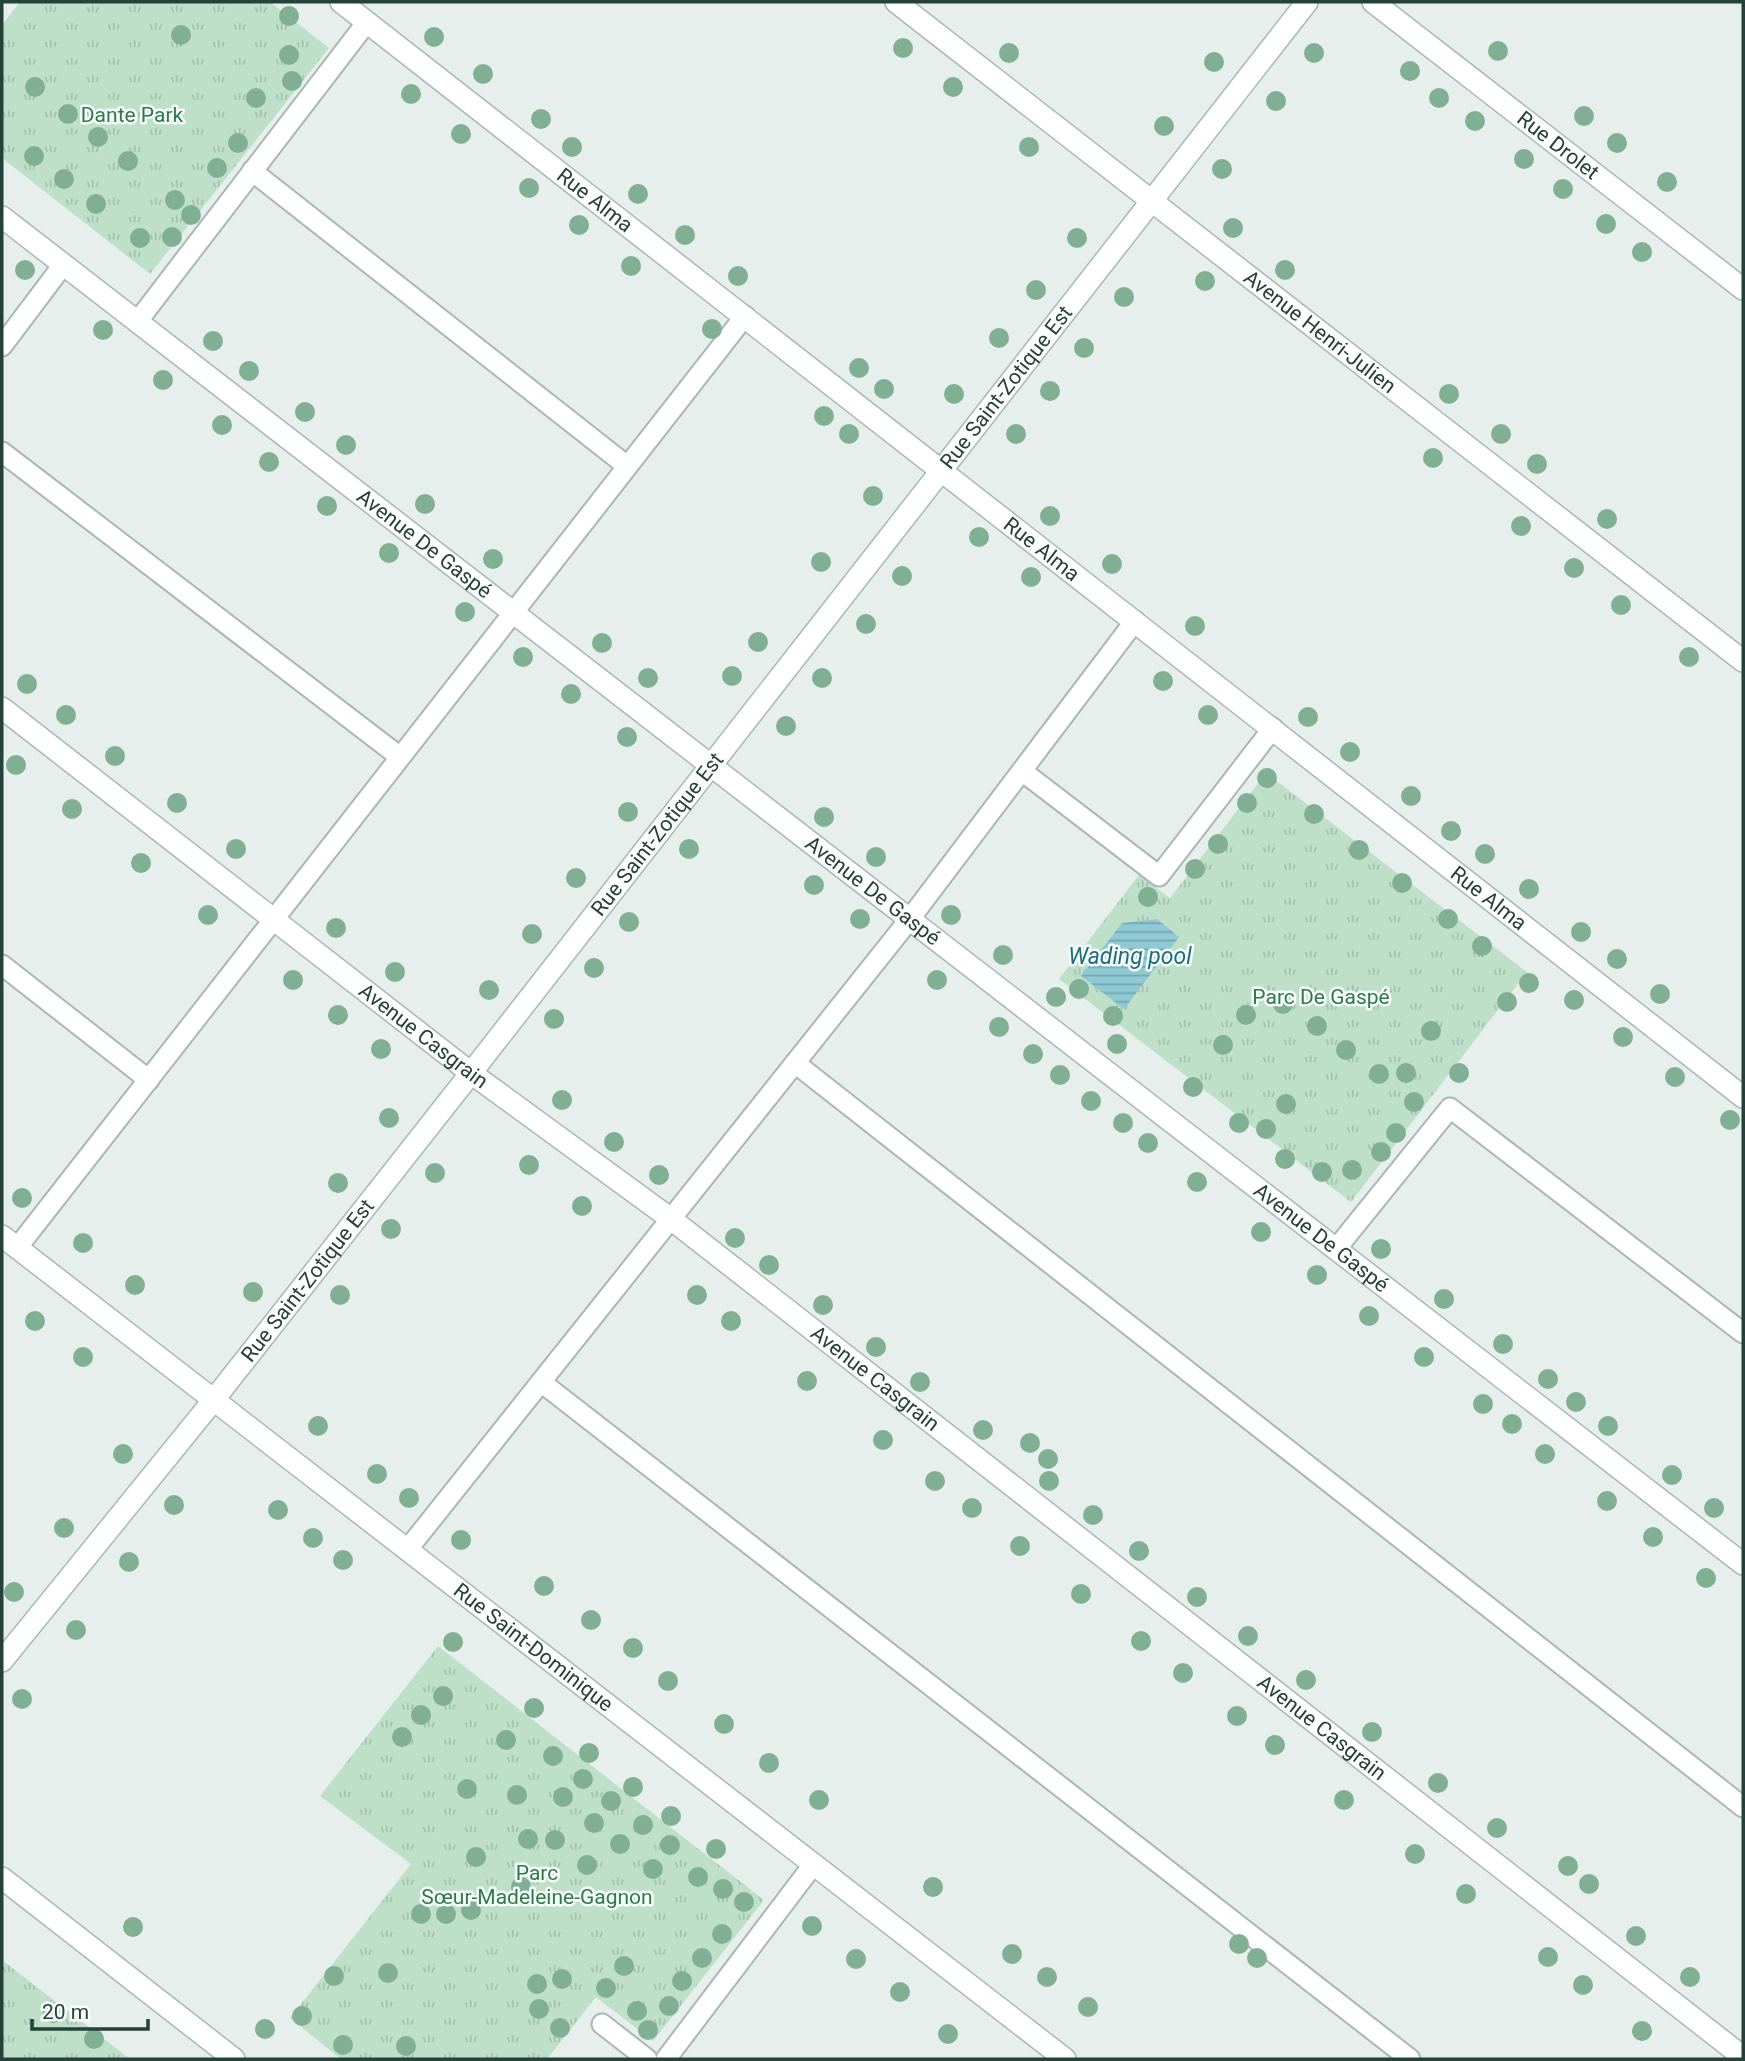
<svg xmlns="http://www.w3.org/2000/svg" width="1745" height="2061" viewBox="0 0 1745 2061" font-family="Roboto,sans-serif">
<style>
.park{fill:url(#park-tufts)}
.water{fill:url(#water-rules)}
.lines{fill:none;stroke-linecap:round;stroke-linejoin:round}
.lane-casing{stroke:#a8b8b2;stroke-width:23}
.street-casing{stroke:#a8b8b2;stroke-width:24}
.secondary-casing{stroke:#a4bbb3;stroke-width:24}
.lane{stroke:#fff;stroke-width:19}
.street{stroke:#fff;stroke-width:21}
.secondary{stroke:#fff;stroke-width:21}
.tree{fill:#80af93}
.labels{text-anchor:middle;stroke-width:5;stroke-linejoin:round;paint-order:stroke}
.park-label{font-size:21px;fill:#2d7a4b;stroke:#f7fbf9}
.street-label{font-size:21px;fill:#24423a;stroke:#f7fbf9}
.water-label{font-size:23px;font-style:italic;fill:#1c6f80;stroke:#f7fbf9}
</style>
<defs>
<pattern id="park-tufts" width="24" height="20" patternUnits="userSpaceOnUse" patternTransform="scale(1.75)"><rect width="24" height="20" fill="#bfe0c8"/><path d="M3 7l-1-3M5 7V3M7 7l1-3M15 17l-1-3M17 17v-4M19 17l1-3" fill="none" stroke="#a4c1ad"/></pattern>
<pattern id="water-rules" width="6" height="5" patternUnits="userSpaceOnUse" patternTransform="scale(1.75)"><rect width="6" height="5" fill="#8ec9d4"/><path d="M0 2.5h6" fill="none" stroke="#74a5ad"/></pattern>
</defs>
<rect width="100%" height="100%" fill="#e6efeb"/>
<!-- park -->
<g class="park">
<polygon points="20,2 270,2 329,48 150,274 2,158 2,25"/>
<polygon points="1266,773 1527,972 1351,1202 1059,979 1139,875 1170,898"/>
<polygon points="438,1646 764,1900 653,2041 596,1997 547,2059 341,2059 290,2018 411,1864 320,1796"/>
<polygon points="2,1960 130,2059 2,2059"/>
</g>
<!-- water -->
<polygon class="water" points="1157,919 1179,937 1124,1009 1081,976 1122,923"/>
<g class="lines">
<!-- lane casing -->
<g class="lane-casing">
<g id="lane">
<polyline points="252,171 627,466"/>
<polyline points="137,322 367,22"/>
<polyline points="2,346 63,265"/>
<polyline points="2,452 400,757"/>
<polyline points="1022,771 1159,876 1273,728"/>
<polyline points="2,965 149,1080"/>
<polyline points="795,1063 1743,1807"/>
<polyline points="17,1248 745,316"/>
<polyline points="1336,1249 1450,1108 1743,1333"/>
<polyline points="541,1382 1410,2059"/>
<polyline points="407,1550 909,920 1135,621"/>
<polyline points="602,2024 647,2059"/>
<polyline points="666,2059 813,1865"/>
</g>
</g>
<!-- street casing -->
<g class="street-casing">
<g id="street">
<path id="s1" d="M341 2 1743 1097"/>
<path id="s2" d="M896 2 1743 661"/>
<path id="s3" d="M1373 2 1743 289"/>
<path id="s4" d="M2 217 1743 1564"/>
<path id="s5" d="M2 708 471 1073 671 1219 1743 2057"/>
<path id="s6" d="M2 1236 1065 2059"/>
</g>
</g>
<!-- secondary casing -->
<g class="secondary-casing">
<g id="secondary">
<path id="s7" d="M2 1661 212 1402 471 1073 1307 2"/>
<polyline points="2,1878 234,2059"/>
</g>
</g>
<!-- lane -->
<use href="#lane" class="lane"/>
<!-- street -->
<use href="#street" class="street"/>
<!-- secondary -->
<use href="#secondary" class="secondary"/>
</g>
<!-- trees -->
<g class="tree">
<circle cx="289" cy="16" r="10"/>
<circle cx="181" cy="35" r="10"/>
<circle cx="434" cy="37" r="10"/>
<circle cx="903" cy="48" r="10"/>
<circle cx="1498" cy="51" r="10"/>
<circle cx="1009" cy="53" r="10"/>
<circle cx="1314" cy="53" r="10"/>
<circle cx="289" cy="55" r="10"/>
<circle cx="1214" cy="62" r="10"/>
<circle cx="1410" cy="71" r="10"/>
<circle cx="483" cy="74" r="10"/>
<circle cx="292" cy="81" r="10"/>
<circle cx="35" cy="87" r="10"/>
<circle cx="953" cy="87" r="10"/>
<circle cx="411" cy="94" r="10"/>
<circle cx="256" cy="98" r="10"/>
<circle cx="1439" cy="98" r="10"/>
<circle cx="1276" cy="101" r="10"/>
<circle cx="68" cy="114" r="10"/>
<circle cx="1584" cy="116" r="10"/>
<circle cx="541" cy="119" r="10"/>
<circle cx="1475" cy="121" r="10"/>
<circle cx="1164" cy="126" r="10"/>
<circle cx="461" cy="134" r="10"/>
<circle cx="98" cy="137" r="10"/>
<circle cx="238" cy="143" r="10"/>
<circle cx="1617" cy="143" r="10"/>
<circle cx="572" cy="147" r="10"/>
<circle cx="1029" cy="147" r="10"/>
<circle cx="34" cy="156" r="10"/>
<circle cx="1524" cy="159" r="10"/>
<circle cx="128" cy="161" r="10"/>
<circle cx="217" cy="168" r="10"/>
<circle cx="1222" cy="169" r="10"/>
<circle cx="64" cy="179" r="10"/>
<circle cx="1667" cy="182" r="10"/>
<circle cx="529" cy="188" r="10"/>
<circle cx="1563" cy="189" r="10"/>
<circle cx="638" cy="194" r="10"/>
<circle cx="175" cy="200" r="10"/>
<circle cx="96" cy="204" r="10"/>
<circle cx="191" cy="215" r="10"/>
<circle cx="1606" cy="224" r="10"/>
<circle cx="579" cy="225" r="10"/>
<circle cx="1233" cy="228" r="10"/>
<circle cx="685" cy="235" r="10"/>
<circle cx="172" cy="237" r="10"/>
<circle cx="140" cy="238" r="10"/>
<circle cx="1077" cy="238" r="10"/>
<circle cx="1642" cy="252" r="10"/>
<circle cx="631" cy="266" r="10"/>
<circle cx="25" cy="270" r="10"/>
<circle cx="1285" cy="270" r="10"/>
<circle cx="738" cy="276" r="10"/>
<circle cx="1205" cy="281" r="10"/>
<circle cx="1036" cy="290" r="10"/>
<circle cx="1124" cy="297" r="10"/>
<circle cx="712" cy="329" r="10"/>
<circle cx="103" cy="330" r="10"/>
<circle cx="999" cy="338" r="10"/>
<circle cx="213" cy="341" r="10"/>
<circle cx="1084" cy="348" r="10"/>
<circle cx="859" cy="368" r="10"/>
<circle cx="249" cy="371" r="10"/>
<circle cx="163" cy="380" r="10"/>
<circle cx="884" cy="389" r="10"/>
<circle cx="1050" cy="391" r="10"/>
<circle cx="954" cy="394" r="10"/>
<circle cx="1449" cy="394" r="10"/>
<circle cx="305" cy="412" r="10"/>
<circle cx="824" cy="416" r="10"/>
<circle cx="222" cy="425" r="10"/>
<circle cx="849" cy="434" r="10"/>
<circle cx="1016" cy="434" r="10"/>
<circle cx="1501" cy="434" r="10"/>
<circle cx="346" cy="445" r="10"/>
<circle cx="1433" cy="458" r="10"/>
<circle cx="269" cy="462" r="10"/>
<circle cx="1537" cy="464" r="10"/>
<circle cx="873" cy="496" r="10"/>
<circle cx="425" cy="504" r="10"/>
<circle cx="327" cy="506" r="10"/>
<circle cx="1050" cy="516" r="10"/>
<circle cx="1607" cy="519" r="10"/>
<circle cx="1521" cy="526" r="10"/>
<circle cx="979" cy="537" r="10"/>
<circle cx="389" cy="553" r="10"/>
<circle cx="493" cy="559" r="10"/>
<circle cx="821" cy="562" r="10"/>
<circle cx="1112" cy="564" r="10"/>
<circle cx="1574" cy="568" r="10"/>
<circle cx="902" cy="576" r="10"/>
<circle cx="1031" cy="577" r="10"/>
<circle cx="1621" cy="605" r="10"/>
<circle cx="465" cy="612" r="10"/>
<circle cx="866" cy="624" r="10"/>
<circle cx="1195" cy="626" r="10"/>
<circle cx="758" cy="642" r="10"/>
<circle cx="602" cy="643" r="10"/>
<circle cx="523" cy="657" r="10"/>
<circle cx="1689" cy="657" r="10"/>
<circle cx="732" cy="676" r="10"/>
<circle cx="648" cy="678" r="10"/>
<circle cx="822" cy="678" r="10"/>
<circle cx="1163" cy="681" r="10"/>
<circle cx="27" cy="684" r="10"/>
<circle cx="571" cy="694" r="10"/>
<circle cx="66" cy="715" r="10"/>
<circle cx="1208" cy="715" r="10"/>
<circle cx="1308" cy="717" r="10"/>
<circle cx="786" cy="726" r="10"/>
<circle cx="627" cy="737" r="10"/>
<circle cx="1350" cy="752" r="10"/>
<circle cx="115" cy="756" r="10"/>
<circle cx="16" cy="765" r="10"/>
<circle cx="1267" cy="778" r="10"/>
<circle cx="1411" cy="796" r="10"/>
<circle cx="177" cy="803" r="10"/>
<circle cx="1247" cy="803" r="10"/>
<circle cx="72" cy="809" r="10"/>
<circle cx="628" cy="812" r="10"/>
<circle cx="1314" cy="814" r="10"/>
<circle cx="824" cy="817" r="10"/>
<circle cx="1451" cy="831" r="10"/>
<circle cx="1218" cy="844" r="10"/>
<circle cx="236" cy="849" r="10"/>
<circle cx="689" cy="849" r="10"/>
<circle cx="1359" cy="850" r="10"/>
<circle cx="1485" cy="854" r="10"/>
<circle cx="876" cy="857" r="10"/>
<circle cx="141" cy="863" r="10"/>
<circle cx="1195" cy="869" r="10"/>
<circle cx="576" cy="878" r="10"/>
<circle cx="1402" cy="883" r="10"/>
<circle cx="814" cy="885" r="10"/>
<circle cx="1529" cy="889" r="10"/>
<circle cx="1148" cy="897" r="10"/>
<circle cx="208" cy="915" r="10"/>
<circle cx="951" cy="915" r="10"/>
<circle cx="860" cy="919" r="10"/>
<circle cx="1448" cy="919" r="10"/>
<circle cx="629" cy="922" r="10"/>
<circle cx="336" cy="928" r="10"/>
<circle cx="1581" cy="932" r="10"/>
<circle cx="532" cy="934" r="10"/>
<circle cx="1482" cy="946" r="10"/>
<circle cx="1003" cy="955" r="10"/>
<circle cx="1617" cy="959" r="10"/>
<circle cx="594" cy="968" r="10"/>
<circle cx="395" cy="972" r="10"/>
<circle cx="293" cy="980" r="10"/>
<circle cx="937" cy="980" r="10"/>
<circle cx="1529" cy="983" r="10"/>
<circle cx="1079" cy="989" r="10"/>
<circle cx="489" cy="990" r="10"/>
<circle cx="1660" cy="994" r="10"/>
<circle cx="1056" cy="997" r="10"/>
<circle cx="1574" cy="1000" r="10"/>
<circle cx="1507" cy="1002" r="10"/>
<circle cx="1283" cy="1004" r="10"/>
<circle cx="338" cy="1015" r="10"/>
<circle cx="1246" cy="1015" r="10"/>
<circle cx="1113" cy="1016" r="10"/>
<circle cx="554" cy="1019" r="10"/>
<circle cx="1317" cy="1026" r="10"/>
<circle cx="999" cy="1027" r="10"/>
<circle cx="1431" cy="1031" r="10"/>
<circle cx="1623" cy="1037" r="10"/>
<circle cx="1117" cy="1044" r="10"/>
<circle cx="1223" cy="1045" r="10"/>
<circle cx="381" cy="1049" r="10"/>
<circle cx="1346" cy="1050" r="10"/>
<circle cx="1033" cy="1054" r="10"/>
<circle cx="1406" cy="1073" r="10"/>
<circle cx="1459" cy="1073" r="10"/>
<circle cx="1379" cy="1074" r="10"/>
<circle cx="1060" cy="1075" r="10"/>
<circle cx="1675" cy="1077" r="10"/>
<circle cx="1193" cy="1087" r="10"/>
<circle cx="562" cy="1100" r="10"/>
<circle cx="1091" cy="1101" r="10"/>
<circle cx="1414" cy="1102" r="10"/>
<circle cx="1286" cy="1104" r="10"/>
<circle cx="389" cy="1118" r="10"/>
<circle cx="1730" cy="1120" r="10"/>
<circle cx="1123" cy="1123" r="10"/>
<circle cx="1239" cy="1123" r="10"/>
<circle cx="1266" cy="1129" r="10"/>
<circle cx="1396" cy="1133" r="10"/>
<circle cx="614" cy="1142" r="10"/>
<circle cx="1148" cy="1143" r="10"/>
<circle cx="1381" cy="1152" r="10"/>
<circle cx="1285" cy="1159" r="10"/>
<circle cx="529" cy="1165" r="10"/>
<circle cx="1352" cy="1170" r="10"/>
<circle cx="1322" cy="1172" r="10"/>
<circle cx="435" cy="1173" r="10"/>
<circle cx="659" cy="1175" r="10"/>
<circle cx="1197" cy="1182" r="10"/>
<circle cx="338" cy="1183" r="10"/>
<circle cx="22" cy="1198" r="10"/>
<circle cx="582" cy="1206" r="10"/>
<circle cx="391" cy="1229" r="10"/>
<circle cx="1261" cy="1232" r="10"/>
<circle cx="735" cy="1238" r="10"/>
<circle cx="83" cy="1243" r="10"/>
<circle cx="1381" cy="1249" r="10"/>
<circle cx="769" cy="1265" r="10"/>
<circle cx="1317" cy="1275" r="10"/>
<circle cx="135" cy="1285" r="10"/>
<circle cx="253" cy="1292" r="10"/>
<circle cx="340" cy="1295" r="10"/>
<circle cx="697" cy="1295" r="10"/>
<circle cx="1444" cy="1299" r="10"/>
<circle cx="823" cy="1305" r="10"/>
<circle cx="1369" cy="1316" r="10"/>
<circle cx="35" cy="1321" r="10"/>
<circle cx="731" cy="1321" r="10"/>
<circle cx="1503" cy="1344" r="10"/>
<circle cx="876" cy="1347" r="10"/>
<circle cx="83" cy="1357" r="10"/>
<circle cx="1424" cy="1357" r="10"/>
<circle cx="1548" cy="1379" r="10"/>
<circle cx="807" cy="1381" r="10"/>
<circle cx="920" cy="1382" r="10"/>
<circle cx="1576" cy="1402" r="10"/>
<circle cx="1483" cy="1404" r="10"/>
<circle cx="1512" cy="1424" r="10"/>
<circle cx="318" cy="1426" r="10"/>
<circle cx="1608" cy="1426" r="10"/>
<circle cx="983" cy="1430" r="10"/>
<circle cx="883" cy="1440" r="10"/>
<circle cx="1030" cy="1443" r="10"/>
<circle cx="123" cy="1454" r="10"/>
<circle cx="1545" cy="1454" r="10"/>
<circle cx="1048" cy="1459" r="10"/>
<circle cx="377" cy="1474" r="10"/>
<circle cx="1672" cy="1475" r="10"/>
<circle cx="935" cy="1481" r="10"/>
<circle cx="1049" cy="1481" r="10"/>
<circle cx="409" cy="1498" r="10"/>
<circle cx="1607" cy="1501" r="10"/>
<circle cx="174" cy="1505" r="10"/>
<circle cx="972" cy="1508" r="10"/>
<circle cx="1714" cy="1508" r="10"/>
<circle cx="278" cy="1510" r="10"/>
<circle cx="1093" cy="1515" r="10"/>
<circle cx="64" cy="1528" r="10"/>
<circle cx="1653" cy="1537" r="10"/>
<circle cx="313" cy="1538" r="10"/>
<circle cx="461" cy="1540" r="10"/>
<circle cx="1020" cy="1546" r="10"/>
<circle cx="1139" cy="1551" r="10"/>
<circle cx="343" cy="1560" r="10"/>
<circle cx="129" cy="1562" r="10"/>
<circle cx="1706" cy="1578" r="10"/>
<circle cx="544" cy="1586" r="10"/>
<circle cx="14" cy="1592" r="10"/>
<circle cx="1081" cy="1594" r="10"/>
<circle cx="1197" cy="1597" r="10"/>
<circle cx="591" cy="1620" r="10"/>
<circle cx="76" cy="1630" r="10"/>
<circle cx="1248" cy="1636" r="10"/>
<circle cx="1141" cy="1641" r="10"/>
<circle cx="453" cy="1642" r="10"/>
<circle cx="633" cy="1648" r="10"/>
<circle cx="1183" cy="1673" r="10"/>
<circle cx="1306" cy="1680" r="10"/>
<circle cx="668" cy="1681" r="10"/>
<circle cx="443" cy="1696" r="10"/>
<circle cx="22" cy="1699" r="10"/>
<circle cx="534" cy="1708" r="10"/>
<circle cx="421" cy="1715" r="10"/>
<circle cx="1237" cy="1716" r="10"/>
<circle cx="724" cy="1724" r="10"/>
<circle cx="1372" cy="1732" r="10"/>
<circle cx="402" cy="1737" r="10"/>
<circle cx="506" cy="1740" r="10"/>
<circle cx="1275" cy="1745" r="10"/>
<circle cx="589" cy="1753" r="10"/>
<circle cx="553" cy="1756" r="10"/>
<circle cx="769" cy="1763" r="10"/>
<circle cx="583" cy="1779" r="10"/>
<circle cx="1438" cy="1783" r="10"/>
<circle cx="633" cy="1787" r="10"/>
<circle cx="467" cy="1789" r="10"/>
<circle cx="517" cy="1795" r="10"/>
<circle cx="563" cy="1797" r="10"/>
<circle cx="819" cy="1800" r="10"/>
<circle cx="1344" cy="1800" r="10"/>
<circle cx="611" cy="1801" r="10"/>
<circle cx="671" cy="1816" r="10"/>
<circle cx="594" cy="1823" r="10"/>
<circle cx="643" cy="1825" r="10"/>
<circle cx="1497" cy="1828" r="10"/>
<circle cx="528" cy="1839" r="10"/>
<circle cx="555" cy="1840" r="10"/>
<circle cx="620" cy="1844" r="10"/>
<circle cx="670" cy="1845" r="10"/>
<circle cx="716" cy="1849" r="10"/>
<circle cx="1415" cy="1854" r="10"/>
<circle cx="476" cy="1857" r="10"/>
<circle cx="587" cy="1865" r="10"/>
<circle cx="1568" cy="1866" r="10"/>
<circle cx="653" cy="1869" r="10"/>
<circle cx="698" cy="1877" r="10"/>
<circle cx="1589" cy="1884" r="10"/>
<circle cx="521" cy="1887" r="10"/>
<circle cx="933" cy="1887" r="10"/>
<circle cx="723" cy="1889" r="10"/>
<circle cx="1466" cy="1894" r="10"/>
<circle cx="744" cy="1902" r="10"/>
<circle cx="471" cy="1910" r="10"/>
<circle cx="421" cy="1914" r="10"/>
<circle cx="446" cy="1914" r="10"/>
<circle cx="812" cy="1926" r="10"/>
<circle cx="133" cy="1927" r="10"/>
<circle cx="722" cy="1934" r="10"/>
<circle cx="1636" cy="1936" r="10"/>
<circle cx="1239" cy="1944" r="10"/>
<circle cx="1012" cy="1954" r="10"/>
<circle cx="1548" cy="1957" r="10"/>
<circle cx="702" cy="1958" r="10"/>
<circle cx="1257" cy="1958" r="10"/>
<circle cx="856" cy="1959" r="10"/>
<circle cx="624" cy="1966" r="10"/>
<circle cx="388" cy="1973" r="10"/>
<circle cx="334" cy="1976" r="10"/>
<circle cx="1047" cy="1977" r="10"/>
<circle cx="1690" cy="1977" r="10"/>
<circle cx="562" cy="1979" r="10"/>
<circle cx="682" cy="1981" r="10"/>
<circle cx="537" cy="1984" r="10"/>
<circle cx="1583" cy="1985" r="10"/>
<circle cx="606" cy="1988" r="10"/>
<circle cx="900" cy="1992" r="10"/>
<circle cx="669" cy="2006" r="10"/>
<circle cx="1088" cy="2007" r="10"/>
<circle cx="539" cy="2009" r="10"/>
<circle cx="637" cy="2011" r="10"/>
<circle cx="53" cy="2013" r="10"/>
<circle cx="302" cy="2016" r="10"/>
<circle cx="560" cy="2028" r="10"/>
<circle cx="265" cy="2029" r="10"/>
<circle cx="648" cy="2030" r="10"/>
<circle cx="1642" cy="2031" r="10"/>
<circle cx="948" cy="2034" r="10"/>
<circle cx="94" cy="2039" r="10"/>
<circle cx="343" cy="2045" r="10"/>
<circle cx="406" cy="2046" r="10"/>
</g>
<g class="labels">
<!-- park labels -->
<g class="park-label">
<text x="132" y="122">Dante Park</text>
<text x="1321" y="1004">Parc De Gaspé</text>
<text x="537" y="1880">Parc<tspan x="537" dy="24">Sœur-Madeleine-Gagnon</tspan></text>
</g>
<!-- street labels -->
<g class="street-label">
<text dy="7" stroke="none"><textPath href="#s3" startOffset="234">Rue Drolet</textPath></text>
<text dy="7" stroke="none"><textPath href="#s1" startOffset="322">Rue Alma</textPath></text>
<text dy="7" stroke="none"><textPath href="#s2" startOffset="537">Avenue Henri-Julien</textPath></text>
<text dy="7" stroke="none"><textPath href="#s7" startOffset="1622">Rue Saint-Zotique Est</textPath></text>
<text dy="7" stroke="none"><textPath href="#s4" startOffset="534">Avenue De Gaspé</textPath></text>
<text dy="7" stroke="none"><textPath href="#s1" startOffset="889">Rue Alma</textPath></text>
<text dy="7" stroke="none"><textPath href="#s7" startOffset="1055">Rue Saint-Zotique Est</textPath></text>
<text dy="7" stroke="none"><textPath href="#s4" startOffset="1101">Avenue De Gaspé</textPath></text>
<text dy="7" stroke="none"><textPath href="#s1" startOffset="1456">Rue Alma</textPath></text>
<text dy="7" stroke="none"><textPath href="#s5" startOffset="534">Avenue Casgrain</textPath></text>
<text dy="7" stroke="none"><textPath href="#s4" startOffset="1668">Avenue De Gaspé</textPath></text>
<text dy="7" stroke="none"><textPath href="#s7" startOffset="488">Rue Saint-Zotique Est</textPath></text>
<text dy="7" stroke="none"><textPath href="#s5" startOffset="1101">Avenue Casgrain</textPath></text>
<text dy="7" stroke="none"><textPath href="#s6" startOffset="672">Rue Saint-Dominique</textPath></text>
<text dy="7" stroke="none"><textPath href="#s5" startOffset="1668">Avenue Casgrain</textPath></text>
</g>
<!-- water labels -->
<g class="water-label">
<text x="1130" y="964">Wading pool</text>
</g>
</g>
<!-- border -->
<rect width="1745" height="2061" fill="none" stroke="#24423a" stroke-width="7"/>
<!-- scale -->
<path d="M32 2019v10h116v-10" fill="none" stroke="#24423a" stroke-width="3.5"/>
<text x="42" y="2019" font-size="21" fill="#24423a" stroke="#f7fbf9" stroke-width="5" paint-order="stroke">20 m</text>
</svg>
